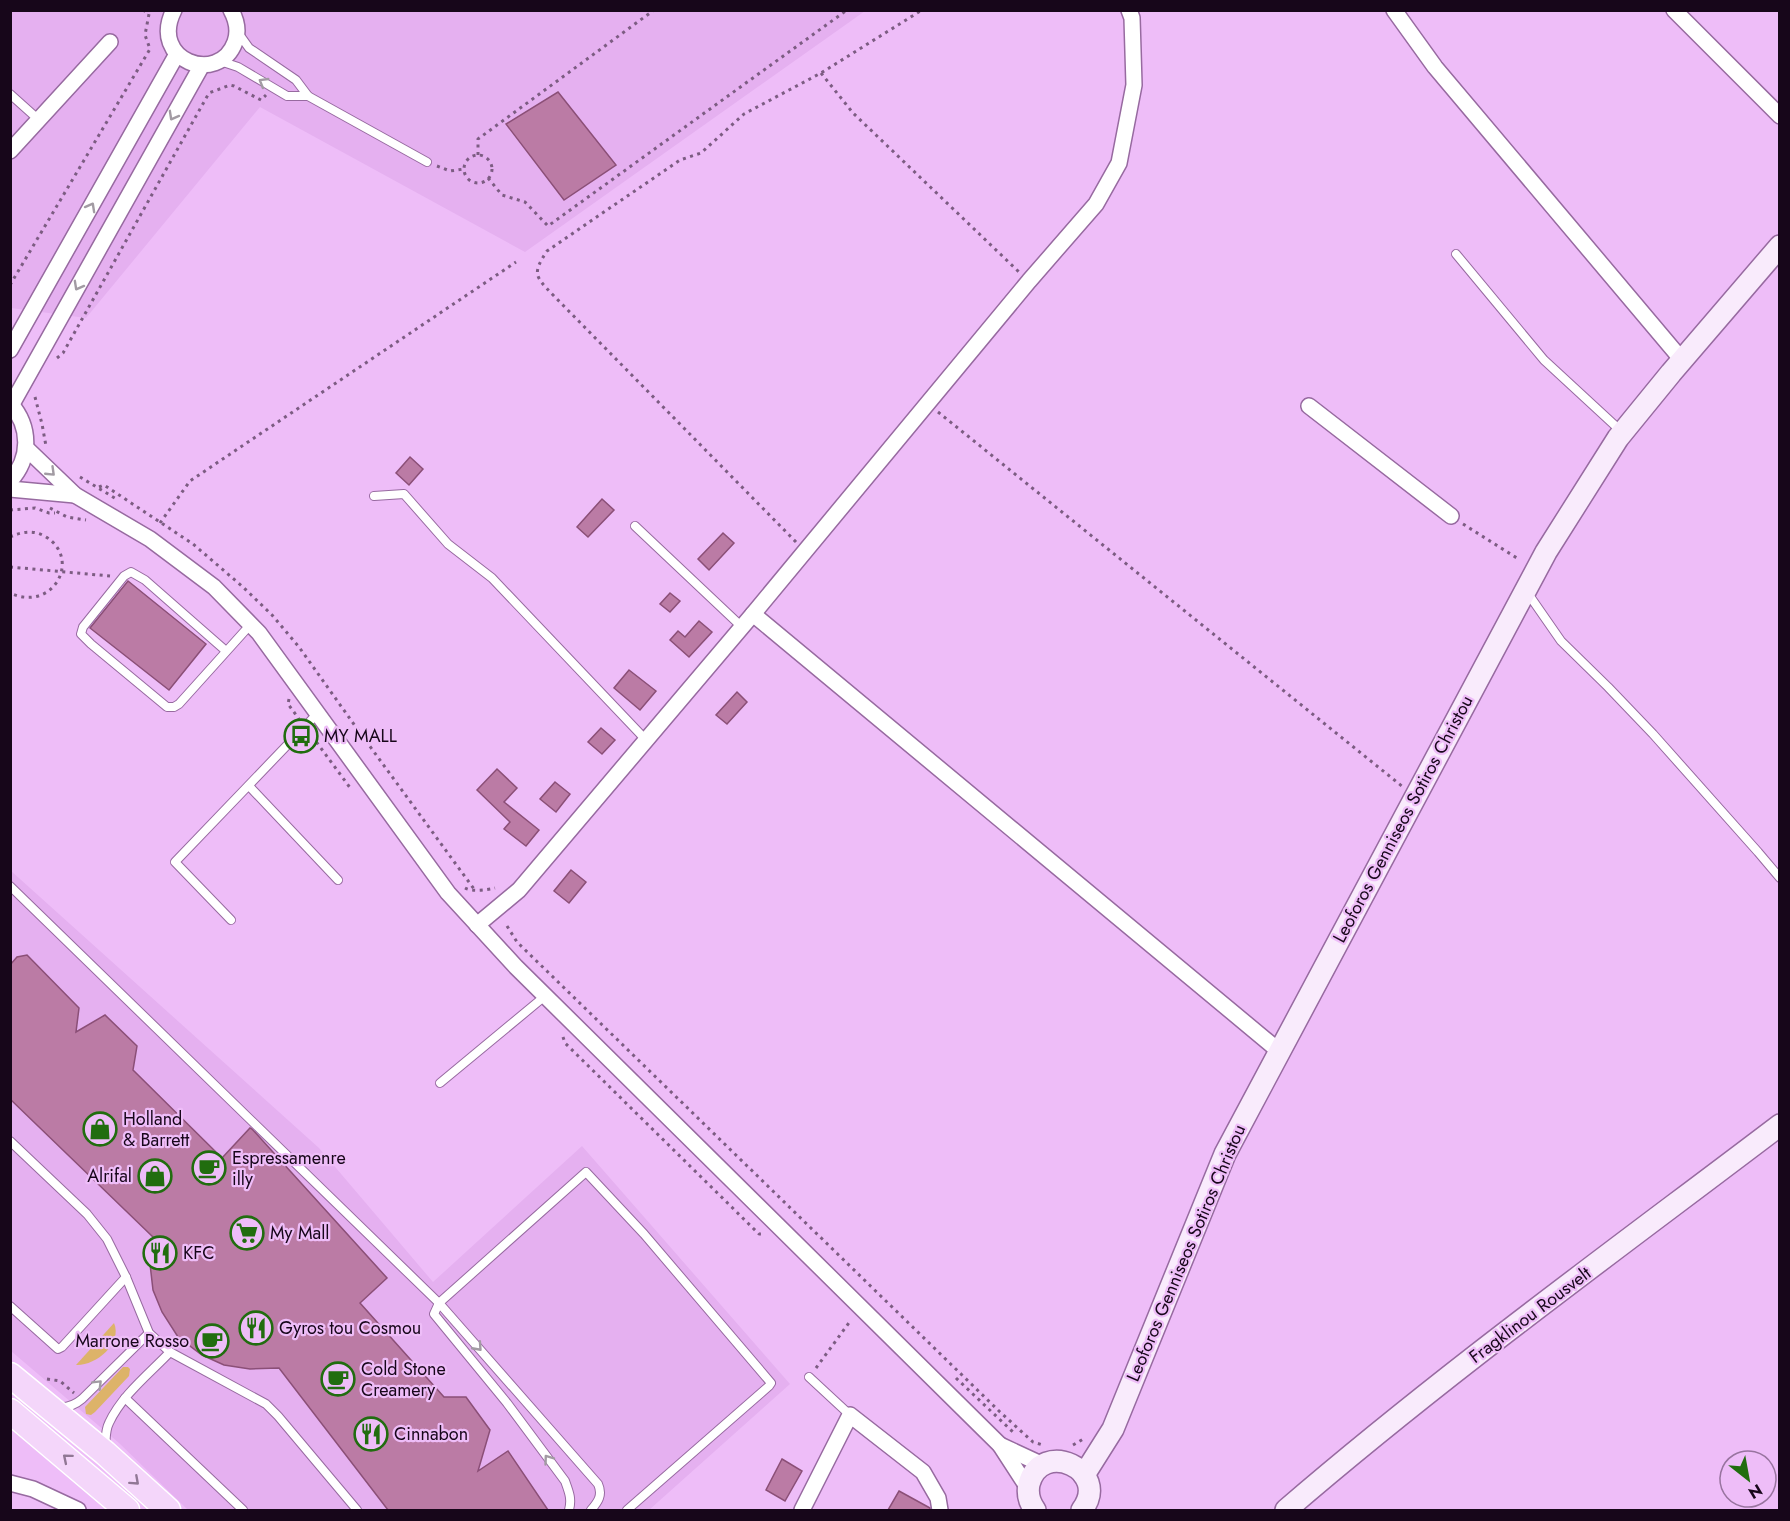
<svg xmlns="http://www.w3.org/2000/svg" width="1790" height="1521" viewBox="0 0 1790 1521" font-family="Jost,sans-serif">
<style>
.built{fill:#e5b0f0}
.green{fill:#ddb369}
.building{fill:#bb7ba5;stroke:#8b4f77;stroke-width:1.5}
.lines{fill:none;stroke-linecap:round;stroke-linejoin:round}
.service-casing{stroke:#976aa0;stroke-width:10}
.minor-casing{stroke:#976aa0;stroke-width:18}
.secondary-casing{stroke:#976aa0;stroke-width:24}
.primary-casing{stroke:#fff;stroke-width:27}
.path{stroke:#7c5c82;stroke-width:3;stroke-dasharray:3 4.5;stroke-linecap:butt}
.service{stroke:#fff;stroke-width:8}
.minor{stroke:#fff;stroke-width:15}
.secondary{stroke:#f9ebfc;stroke-width:21}
.primary{stroke:#f4d6fa;stroke-width:24}
.oneway{stroke:#a29ba3}
.oneway2{stroke:#917895}
.labels{text-anchor:middle;stroke-width:4.5;stroke-linejoin:round;paint-order:stroke}
.poi-label{font-size:18px;fill:#17061a;stroke:#eebdf8;text-anchor:start}
.street-label{font-size:18px;fill:#17061a;stroke:#eebdf8}
</style>
<rect width="100%" height="100%" fill="#eebdf8"/>
<!-- built -->
<g class="built">
<polygon points="11,11 865,11 525,252 260,107 86,318 11,308"/>
<polygon points="10,870 319,1148 433,1282 582,1146 790,1384 649,1510 188,1510 119,1443 11,1351"/>
</g>
<!-- green -->
<g class="green">
<path d="M114 1323C123 1344 95 1366 76 1365Z"/>
<polygon points="123,1367 128,1367 130,1369 129,1376 95,1412 91,1415 86,1414 85,1407"/>
</g>
<!-- building -->
<g class="building">
<polygon points="558,92 616,165 564,200 506,124"/>
<polygon points="410,457 423,469 409,485 396,473"/>
<polygon points="602,499 614,510 588,537 577,527"/>
<polygon points="723,533 734,543 709,570 698,559"/>
<polygon points="128,581 206,644 169,690 90,628"/>
<polygon points="670,593 680,601 670,612 660,604"/>
<polygon points="699,621 712,632 689,657 670,640 678,631 685,637"/>
<polygon points="629,670 656,691 640,710 614,688"/>
<polygon points="737,692 747,702 727,724 716,715"/>
<polygon points="601,728 615,740 602,754 588,742"/>
<polygon points="497,769 517,788 504,802 539,830 526,846 504,829 510,822 477,790"/>
<polygon points="555,782 570,794 556,812 540,799"/>
<polygon points="571,870 586,882 569,903 554,891"/>
<polygon points="27,955 79,1008 76,1032 105,1015 137,1046 133,1070 222,1158 250,1128 252,1129 387,1278 360,1303 444,1397 466,1397 490,1430 478,1471 508,1451 548,1510 388,1510 279,1368 250,1369 224,1365 202,1355 178,1337 162,1312 153,1290 150,1264 154,1238 10,1099 10,965 17,957"/>
<polygon points="782,1459 802,1471 785,1501 766,1490"/>
<polygon points="899,1491 930,1508 930,1510 888,1510"/>
</g>
<g class="lines">
<!-- service casing -->
<g class="service-casing">
<g id="service">
<polyline points="239,34 249,48 296,80 308,96 427,162"/>
<polyline points="220,61 238,67 287,96 308,96"/>
<polyline points="10,94 39,120"/>
<polyline points="1456,254 1544,360 1622,432"/>
<polyline points="374,496 404,494 448,544 492,578 646,740"/>
<polyline points="635,526 742,627"/>
<polyline points="1527,592 1561,641 1608,687 1653,734 1758,852 1780,878"/>
<polyline points="226,651 145,580 131,572 124,576 83,627 81,634 91,644 167,707 174,707 179,704 251,624"/>
<polyline points="249,786 338,880"/>
<path d="M10 886 439 1303 598 1484C603 1495 598 1502 591 1510"/>
<polyline points="231,920 175,862 318,713"/>
<polyline points="440,1083 545,996"/>
<polyline points="10,1141 87,1214 107,1239 126,1277 149,1333 170,1352 266,1404 278,1416 357,1510"/>
<polyline points="10,1306 58,1349 62,1347 126,1277"/>
<polyline points="809,1377 850,1415"/>
<polyline points="125,1398 243,1510"/>
<path d="M58 1407C68 1408 75 1405 82 1399L149 1333"/>
<path d="M105 1447C106 1439 105 1431 109 1423 122 1395 149 1374 170 1352"/>
<path d="M569 1510C572 1499 569 1492 565 1481L507 1403 434 1314 439 1303 586 1172 644 1234 771 1383 769 1386 627 1510"/>
</g>
</g>
<!-- minor casing -->
<g class="minor-casing">
<g id="minor">
<path d="M174 10C148 61 219 86 235 42 239 31 237 21 231 10"/>
<polyline points="1394,10 1435,67 1682,360"/>
<polyline points="1674,10 1780,116"/>
<polyline points="10,151 110,42"/>
<polyline points="10,350 177,54"/>
<path d="M10 403C31 427 31 458 10 481"/>
<polyline points="12,404 202,65"/>
<polyline points="1309,406 1451,516"/>
<polyline points="26,448 75,495 150,539 214,587 259,633 448,893 516,967 1000,1445 1028,1488"/>
<polyline points="10,489 75,495"/>
<polyline points="753,614 1279,1051"/>
<polyline points="477,925 519,890 753,614 1029,281 1096,204 1119,163 1134,85 1132,18 1129,10"/>
<polyline points="1000,1445 1043,1465"/>
<polyline points="10,1483 33,1489 78,1510"/>
<polyline points="802,1510 850,1415 923,1472 938,1498 940,1510"/>
</g>
</g>
<!-- secondary casing -->
<g class="secondary-casing">
<g id="secondary">
<polyline points="1084,1475 1113,1429 1225,1154 1546,552 1618,438 1671,373 1780,246"/>
<path d="M1035 1510C1029 1502 1027 1494 1029 1484 1041 1438 1112 1470 1082 1510"/>
<path d="M1286 1510C1444 1374 1614 1251 1780 1125"/>
</g>
</g>
<!-- primary casing -->
<g class="primary-casing">
<g id="primary">
<polyline points="10,1375 105,1453 168,1510"/>
<polyline points="10,1411 127,1510"/>
</g>
</g>
<!-- path -->
<g class="path">
<polyline points="821,73 853,113 1019,272"/>
<polyline points="478,155 478,139 654,10"/>
<circle cx="478" cy="169" r="14"/>
<polyline points="437,166 450,171 464,169"/>
<polyline points="488,178 502,195 525,202 548,226 847,10"/>
<polyline points="10,285 150,49 145,35 149,14 143,10"/>
<polyline points="57,358 63,353 209,93 230,85 234,86 261,100 266,95"/>
<polyline points="35,397 42,424 46,446"/>
<polyline points="938,412 1403,787"/>
<polyline points="80,477 118,500"/>
<polyline points="99,487 104,485 193,544 243,587 272,615 299,647 358,730 474,889"/>
<polyline points="50,508 67,517 86,520"/>
<polyline points="10,510 35,508 49,513 55,513"/>
<polyline points="160,523 190,481 516,262"/>
<polyline points="1463,524 1520,560"/>
<path d="M10 537C23 531 35 530 46 537 82 559 53 613 10 593"/>
<path d="M796 542 553 295C535 276 532 274 547 251L680 160 701 153 744 114 821 73 922 10"/>
<polyline points="10,567 110,576"/>
<polyline points="289,699 288,704 299,719"/>
<polyline points="312,736 351,789"/>
<path d="M465 888C473 892 486 890 495 888"/>
<polyline points="507,926 517,942 1000,1412 1033,1442 1043,1445"/>
<polyline points="563,1037 565,1043 759,1234 765,1234"/>
<polyline points="816,1368 851,1320"/>
<polyline points="956,1378 1014,1433"/>
<polyline points="47,1379 60,1381 74,1393"/>
<polyline points="1073,1445 1085,1438"/>
</g>
<!-- service -->
<use href="#service" class="service"/>
<!-- minor -->
<use href="#minor" class="minor"/>
<!-- secondary -->
<use href="#secondary" class="secondary"/>
<!-- primary -->
<use href="#primary" class="primary"/>
</g>
<!-- one-way arrows -->
<defs><path id="oneway-chevron" d="M-2-3.5L2.5 0L-2 3.5" fill="none" stroke-width="1.6" stroke-linecap="round" stroke-linejoin="round" transform="scale(1.5)"/></defs>
<g class="oneway">
<use href="#oneway-chevron" transform="translate(263 82) rotate(-149)"/>
<use href="#oneway-chevron" transform="translate(173 116) rotate(119)"/>
<use href="#oneway-chevron" transform="translate(91 207) rotate(-61)"/>
<use href="#oneway-chevron" transform="translate(78 286) rotate(119)"/>
<use href="#oneway-chevron" transform="translate(51 472) rotate(44)"/>
<use href="#oneway-chevron" transform="translate(478 1347) rotate(48)"/>
<use href="#oneway-chevron" transform="translate(98 1384) rotate(-45)"/>
<use href="#oneway-chevron" transform="translate(548 1459) rotate(-126)"/>
</g>
<g class="oneway2">
<use href="#oneway-chevron" transform="translate(67 1458) rotate(-140)"/>
<use href="#oneway-chevron" transform="translate(135 1481) rotate(42)"/>
</g>
<!-- icons -->
<defs>
<g id="bus-ring" transform="scale(1.725)"><circle r="9.5" fill="#eebdf8" stroke="#216d0f" stroke-width="1.5"/><path d="M-5-6H5V4H4V6H2V4H-2V6H-4V4H-5ZM-3.5-4V0h7V-4ZM-3.5 1.2v1.5H-2V1.2ZM2 1.2v1.5H3.5V1.2Z" fill="#216d0f"/></g>
<g id="shop-ring" transform="scale(1.725)"><circle r="9.5" fill="#eebdf8" stroke="#216d0f" stroke-width="1.5"/><path d="M-5-2.5h2.3a2.7 3.5 0 0 1 5.4 0H5L5.5 6h-11ZM-1.5-2.5h3a1.5 2.3 0 0 0-3 0Z" fill="#216d0f"/></g>
<g id="cafe-ring" transform="scale(1.725)"><circle r="9.5" fill="#eebdf8" stroke="#216d0f" stroke-width="1.5"/><path d="M-5.5-4.5H6V0H3Q3 3.5 0 3.5H-2.5Q-5.5 3.5-5.5 0ZM3-3.2v2h1.7v-2ZM-6 4.5H4V6H-6Z" fill="#216d0f"/></g>
<g id="supermarket-ring" transform="scale(1.725)"><circle r="9.5" fill="#eebdf8" stroke="#216d0f" stroke-width="1.5"/><path d="M-6-5.5h2.5l.6 2H6L4.5 2H-2.5L-4.4-4H-6ZM-1.5 3.2a1.3 1.3 0 1 0 .1 0ZM3 3.2a1.3 1.3 0 1 0 .1 0Z" fill="#216d0f"/></g>
<g id="restaurant-ring" transform="scale(1.725)"><circle r="9.5" fill="#eebdf8" stroke="#216d0f" stroke-width="1.5"/><path d="M-5-6h1v4h1v-4h1v4h1v-4h1v5L-1.5 .5V6h-2V.5L-5-1ZM5-6V6H3V1.5H1.5Q1.5-4 5-6Z" fill="#216d0f"/></g>
</defs>
<g fill-rule="evenodd">
<use href="#bus-ring" x="301" y="736"/>
<use href="#shop-ring" x="100" y="1129"/>
<use href="#cafe-ring" x="209" y="1168"/>
<use href="#shop-ring" x="155" y="1176"/>
<use href="#supermarket-ring" x="247" y="1233"/>
<use href="#restaurant-ring" x="160" y="1253"/>
<use href="#restaurant-ring" x="256" y="1328"/>
<use href="#cafe-ring" x="212" y="1341"/>
<use href="#cafe-ring" x="338" y="1379"/>
<use href="#restaurant-ring" x="371" y="1434"/>
</g>
<g class="labels">
<!-- poi labels -->
<g class="poi-label">
<text x="324" y="742">MY MALL</text>
<text x="123" y="1125">Holland<tspan x="123" dy="21">&amp; Barrett</tspan></text>
<text x="232" y="1164">Espressamenre<tspan x="232" dy="21">illy</tspan></text>
<text x="132" y="1182" text-anchor="end">Alrifal</text>
<text x="270" y="1239">My Mall</text>
<text x="183" y="1259">KFC</text>
<text x="279" y="1334">Gyros tou Cosmou</text>
<text x="189" y="1347" text-anchor="end">Marrone Rosso</text>
<text x="361" y="1375">Cold Stone<tspan x="361" dy="21">Creamery</tspan></text>
<text x="394" y="1440">Cinnabon</text>
</g>
<!-- street labels -->
<g class="street-label">
<text transform="translate(1403 819) rotate(-62)" y="6">Leoforos Genniseos Sotiros Christou</text>
<text transform="translate(1186 1253) rotate(-67)" y="6">Leoforos Genniseos Sotiros Christou</text>
<text transform="translate(1530 1315) rotate(-37)" y="6">Fragklinou Rousvelt</text>
</g>
</g>
<!-- border -->
<rect width="1790" height="1521" fill="none" stroke="#17061a" stroke-width="24"/>
<!-- north arrow -->
<g transform="translate(1748 1479) rotate(149)"><circle r="28" fill="#eebdf8" stroke="#98749f" stroke-width="1.5"/>
<path d="M0-4.5L10 22L0 15L-10 22Z" fill="#216d0f"/>
<text y="-9" font-size="16" font-weight="bold" text-anchor="middle" fill="#17061a">N</text>
</g>
</svg>
